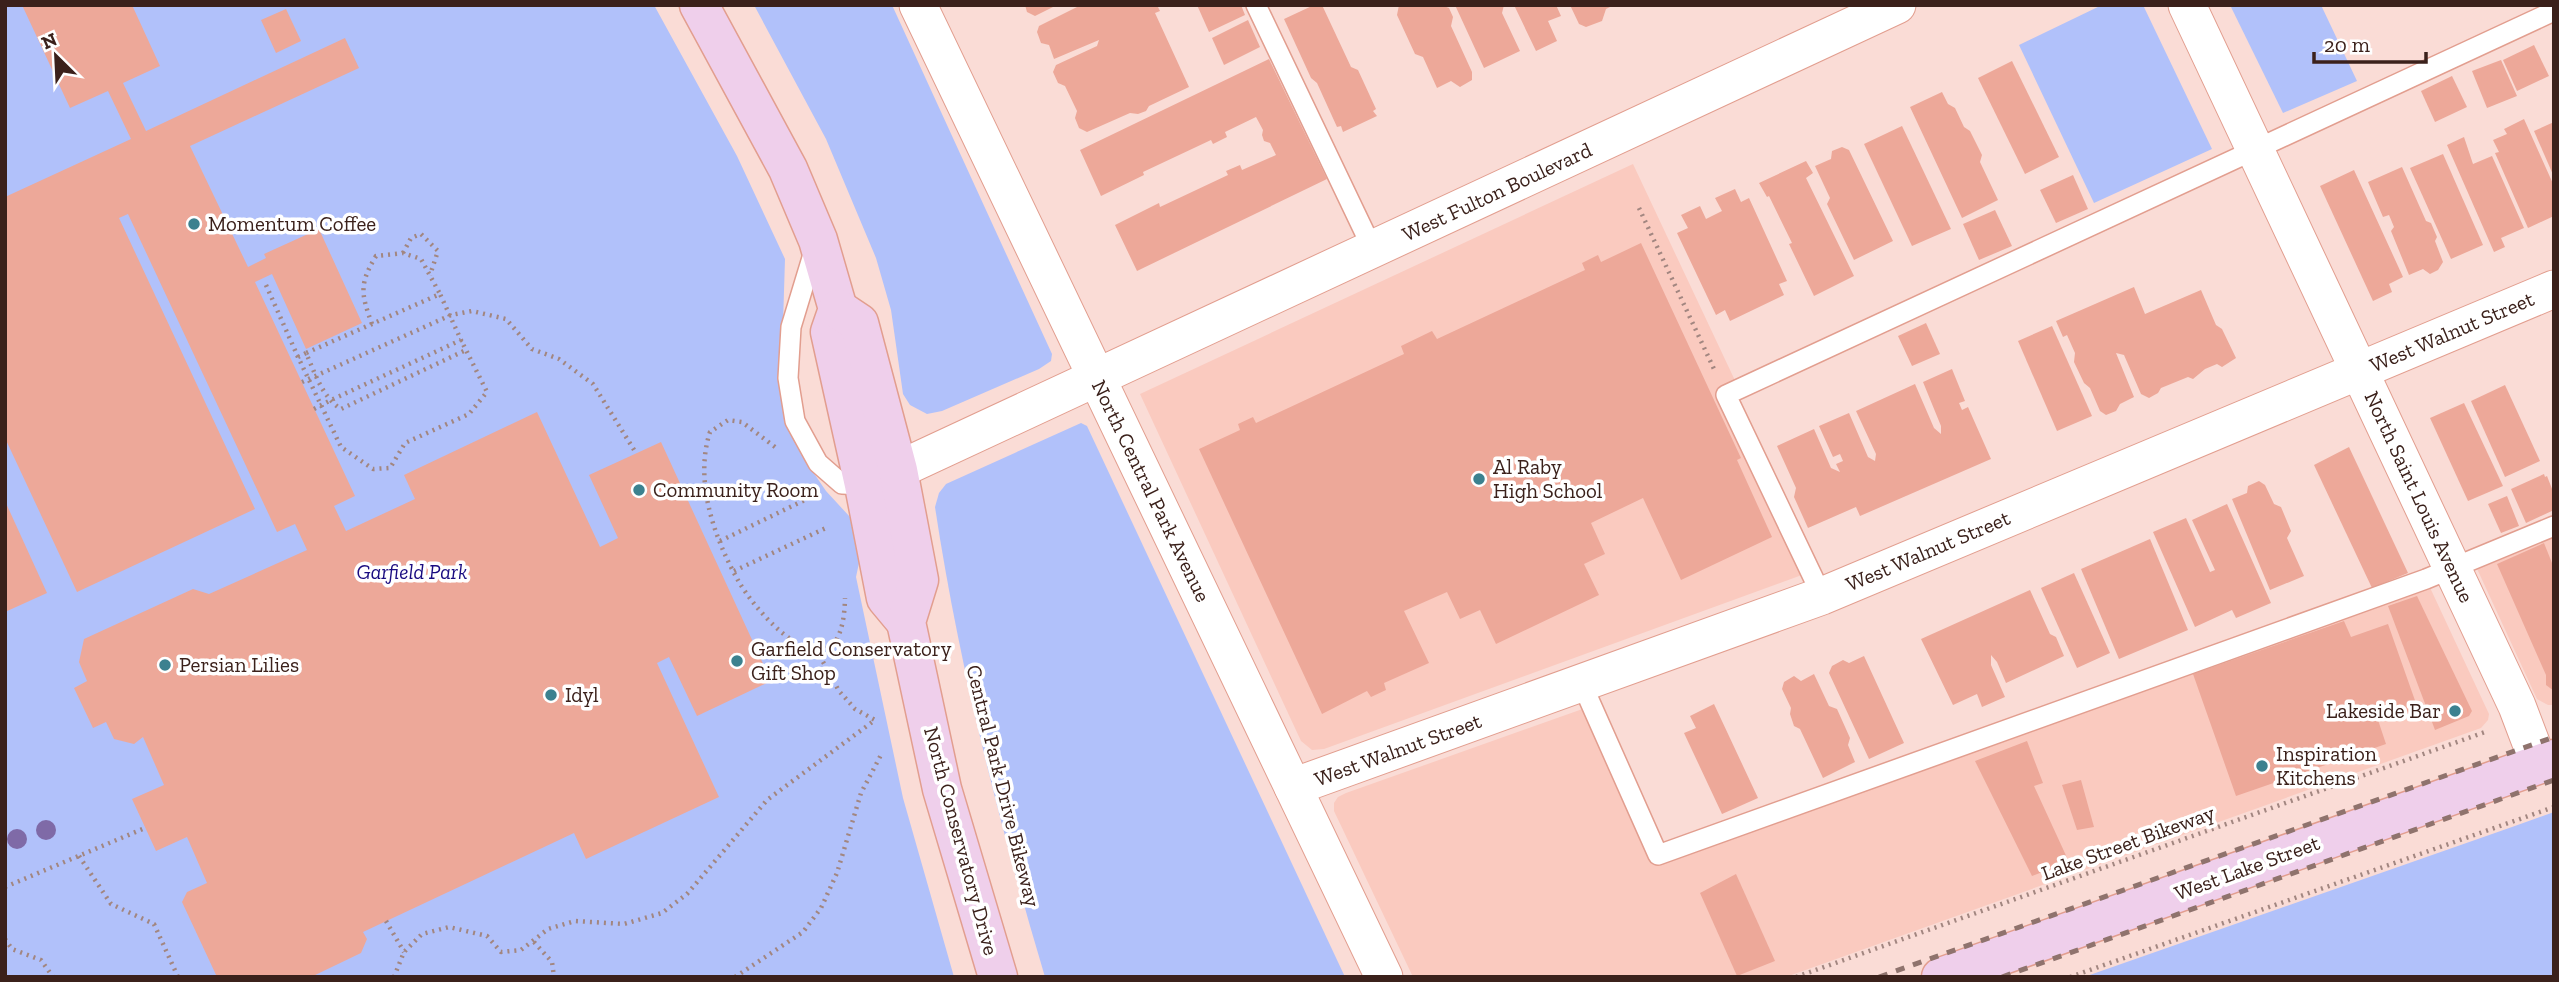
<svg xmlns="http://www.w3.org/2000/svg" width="2559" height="982" viewBox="0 0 2559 982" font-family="'Zilla Slab',serif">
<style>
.built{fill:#facabf}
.green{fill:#b1c1fa}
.building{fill:#eda899}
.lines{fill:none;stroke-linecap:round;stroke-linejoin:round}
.lane-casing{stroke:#e29e8f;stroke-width:22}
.street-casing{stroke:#e29e8f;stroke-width:39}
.secondary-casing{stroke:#e29e8f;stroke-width:41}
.path{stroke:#a28680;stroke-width:4.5;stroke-dasharray:2 5;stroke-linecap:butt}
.lane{stroke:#fff;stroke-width:19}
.street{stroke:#fff;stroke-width:37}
.secondary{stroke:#efcfeb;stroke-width:38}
.rail{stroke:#8f736d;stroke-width:5;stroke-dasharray:9 9;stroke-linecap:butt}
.tree{fill:#7f6aa7}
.poi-dot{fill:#3c818f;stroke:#fff;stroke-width:2.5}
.labels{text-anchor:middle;stroke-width:7;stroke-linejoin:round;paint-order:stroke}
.street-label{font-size:21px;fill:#3b211b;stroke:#fff}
.poi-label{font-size:21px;fill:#3b211b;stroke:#fff;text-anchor:start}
.park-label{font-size:21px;font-style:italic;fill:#1a0c81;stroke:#fff}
</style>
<rect width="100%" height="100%" fill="#fadcd6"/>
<!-- built -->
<g class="built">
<polygon points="1633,164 1739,389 1726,395 1810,572 1324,749 1312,750 1301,741 1140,394"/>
<polygon points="2554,526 2554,705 2548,705 2537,699 2473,560"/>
<polygon points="2426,579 2489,714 2488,720 2481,728 1786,977 1413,977 1334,811 1334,803 1338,797 1346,793 1591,706 1658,854"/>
</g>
<!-- green -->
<g class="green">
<polygon points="5,5 654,5 737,156 785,259 782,356 811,469 826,491 850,517 859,563 856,577 903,798 954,977 5,977"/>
<polygon points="754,5 892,5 1052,354 1051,361 1039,369 942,411 927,414 910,405 903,394 891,310 876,258 826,139"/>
<polygon points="2102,5 2143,5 2212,149 2094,203 2019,45"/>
<polygon points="2230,5 2321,5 2357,81 2283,113"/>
<path d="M1081 423 1087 426 1345 977H1045C999 823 959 666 935 507L939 493 946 484Z"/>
<polygon points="2554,812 2554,977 2084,977 2512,827"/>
</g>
<!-- building -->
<g class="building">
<polygon points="22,5 132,5 160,66 123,83 146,131 345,38 359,68 190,146 248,267 266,258 264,254 319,229 362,323 306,349 272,274 255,282 355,496 334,506 346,531 415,499 404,475 537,412 600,547 618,538 589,475 661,442 771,681 697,716 669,657 657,663 719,797 586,859 574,833 363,932 367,939 361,953 311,977 217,977 182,902 187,892 207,883 187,837 156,851 132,799 164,785 143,737 134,744 114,739 106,722 93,728 74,688 87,681 79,662 84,639 193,589 209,594 307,550 295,524 277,532 128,214 119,218 255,509 77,592 5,438 5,197 131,139 108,91 70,108"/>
<polygon points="1025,5 1057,5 1035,16 1027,12"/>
<polygon points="1081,5 1157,5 1160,11 1155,13 1189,87 1149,106 1146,111 1138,114 1130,113 1087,132 1079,128 1075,118 1077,111 1065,86 1058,83 1053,72 1056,65 1097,46 1099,40 1054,59 1049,45 1041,43 1037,32 1039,26"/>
<polygon points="1197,5 1241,5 1245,15 1209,32"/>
<polygon points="1314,5 1322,5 1351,67 1358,70 1376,109 1373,111 1377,116 1343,132 1341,126 1337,127 1317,83 1311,78 1284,19"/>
<polygon points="1399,5 1441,5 1449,8 1453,17 1451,26 1472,72 1472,80 1460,87 1451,81 1437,88 1423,57 1415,54 1397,15"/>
<polygon points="1455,5 1504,5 1502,13 1520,51 1484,68"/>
<polygon points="1514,5 1556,5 1561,16 1548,21 1557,41 1536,51"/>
<polygon points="1570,5 1614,5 1606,9 1602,21 1586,27 1579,24"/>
<polygon points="286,9 301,41 276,53 261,20"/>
<polygon points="1248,20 1260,47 1224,65 1212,38"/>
<polygon points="2534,45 2549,76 2517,91 2503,60"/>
<polygon points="1269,59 1327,179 1137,271 1115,225 1159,203 1160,207 1228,175 1226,171 1240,165 1242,170 1276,155 1270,143 1264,141 1262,135 1263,130 1256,117 1225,132 1227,137 1213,144 1211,140 1143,172 1144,175 1101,196 1080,150"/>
<polygon points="2501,60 2517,96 2487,108 2472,71"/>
<polygon points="2012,61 2059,157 2025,174 1978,78"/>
<polygon points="2452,76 2467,107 2435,122 2421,91"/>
<polygon points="1942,92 1948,104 1955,108 1964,127 1970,131 1982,155 1980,162 1998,200 1962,218 1910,107"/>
<polygon points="2524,119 2554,186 2554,216 2528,228 2495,153 2499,152 2493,140 2507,134 2504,129"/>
<polygon points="2554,122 2554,177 2534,131"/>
<polygon points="1902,126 1951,229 1912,246 1864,144"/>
<polygon points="2464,137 2473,164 2492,156 2524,228 2501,238 2505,247 2494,252 2447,145"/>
<polygon points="1842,147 1849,150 1893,241 1854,260 1827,204 1830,198 1815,166 1831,159 1832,151"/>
<polygon points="2443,154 2483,245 2451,259 2410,168"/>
<polygon points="1806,161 1813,173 1806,178 1854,276 1814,296 1789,244 1792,243 1769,196 1767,197 1759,183"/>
<polygon points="2402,167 2426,221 2431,223 2437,237 2435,241 2443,262 2438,270 2430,274 2423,269 2409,275 2391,231 2394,227 2389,215 2383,217 2368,182"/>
<polygon points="2354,170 2403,277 2389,284 2392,292 2373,301 2320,186"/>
<polygon points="2073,175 2088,209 2056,223 2040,190"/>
<polygon points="1735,189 1741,202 1749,198 1787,281 1779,284 1784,295 1730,321 1725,310 1716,315 1677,233 1688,228 1681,215 1700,206 1706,219 1722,211 1715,198"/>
<polygon points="1995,210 2012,246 1979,260 1963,224"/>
<polygon points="1641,243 1741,458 1737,460 1772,537 1681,580 1643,498 1591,523 1605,554 1584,564 1599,595 1496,644 1480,610 1460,619 1447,592 1404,611 1429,663 1384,683 1386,690 1371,697 1367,691 1322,714 1199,449 1240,430 1238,424 1253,417 1256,423 1404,354 1401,346 1432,331 1437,339 1585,270 1582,263 1598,255 1601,262"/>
<polygon points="2134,287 2145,314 2201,290 2216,325 2222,329 2236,358 2222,367 2217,364 2205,369 2193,379 2188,377 2161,388 2158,393 2149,398 2141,394 2124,355 2116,353 2134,397 2120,404 2116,411 2106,415 2100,411 2090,388 2084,383 2074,362 2075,353 2067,335 2063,337 2056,321"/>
<polygon points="1926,323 1940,354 1912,366 1898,336"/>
<polygon points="2052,326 2092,416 2057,431 2018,341"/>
<polygon points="1952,369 1965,401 1959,403 1962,410 1968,407 1991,459 1860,516 1856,507 1808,528 1794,497 1796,488 1777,446 1814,429 1831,468 1840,472 1836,464 1843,461 1840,454 1833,457 1819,426 1849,413 1868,457 1875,461 1876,454 1856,411 1915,384 1934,428 1941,434 1941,426 1923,382"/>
<polygon points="2505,385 2540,461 2505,477 2471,401"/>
<polygon points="2464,403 2503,486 2468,501 2430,418"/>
<polygon points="2349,447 2408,573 2372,588 2314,465"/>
<polygon points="2544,474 2545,477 2547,476 2554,494 2554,510 2526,523 2511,489"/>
<polygon points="2259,481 2265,485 2274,504 2281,507 2291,531 2287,538 2304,576 2270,590 2232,499 2247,493 2248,486"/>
<polygon points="2507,496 2519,526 2501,533 2488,504"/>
<polygon points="5,501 47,593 5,612"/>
<polygon points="2227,504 2271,603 2236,618 2232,610 2195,627 2153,532 2186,518 2210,572 2215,570 2192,520"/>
<polygon points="2150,539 2188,630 2119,659 2081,569"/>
<polygon points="2544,543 2554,568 2554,691 2546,685 2546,675 2497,564"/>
<polygon points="2074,573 2110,653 2077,668 2041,588"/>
<polygon points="2030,590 2050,634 2056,637 2064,656 2006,683 1997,662 1991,655 1991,665 2005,697 1982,707 1977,694 1953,705 1921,639"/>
<polygon points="2417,596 2472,711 2469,716 2435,730 2388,606"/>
<polygon points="2344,621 2351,637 2388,624 2418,709 2381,722 2378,720 2386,744 2236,796 2193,674"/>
<polygon points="1864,656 1904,743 1869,759 1829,673 1832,666 1843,660 1849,663"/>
<polygon points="1814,674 1829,706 1837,709 1850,738 1848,745 1855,762 1823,778 1800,729 1794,726 1790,714 1791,708 1782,689 1784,682 1794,676 1801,681"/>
<polygon points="1714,704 1758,798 1722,814 1684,733 1696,728 1690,716"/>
<polygon points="2027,741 2043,783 2034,786 2069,862 2032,876 1975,761"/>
<polygon points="2081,780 2094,827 2077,830 2062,785"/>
<polygon points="1736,874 1775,961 1737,976 1700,893"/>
</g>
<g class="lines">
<!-- lane casing -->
<g class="lane-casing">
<g id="lane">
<polyline points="1256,5 1373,250"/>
<polyline points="815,248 791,327 788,378 795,421 818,463 842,484 864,485"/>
<polyline points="1822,596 1726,395 2554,11"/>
<polyline points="1582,684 1658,855 2426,579 2554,526"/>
</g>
</g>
<!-- street casing -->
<g class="street-casing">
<g id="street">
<polyline points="918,5 1384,977"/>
<polyline points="2187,5 2517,706 2539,764"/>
<polyline points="872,482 1897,5"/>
<polyline points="1293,787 1822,596 2554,289"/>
</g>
</g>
<!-- secondary casing -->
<g class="secondary-casing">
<g id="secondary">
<polyline points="699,5 788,169 818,240 838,309 830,332 864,485 886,598 906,622"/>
<polyline points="838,309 859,323 898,470 919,580 906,622 942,789 998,977"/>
<polyline points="1941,977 2554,759"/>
</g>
</g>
<!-- path -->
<g class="path">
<polyline points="1639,208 1714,369"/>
<polyline points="403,253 411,238 421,234 438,251 430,275"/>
<polyline points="266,285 298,357"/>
<path d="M372 324C361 294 359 284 376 256L403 253 421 259 440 294"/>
<polyline points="306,353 298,357 341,447 373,469 390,468 405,443 469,414 487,392 461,340"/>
<polyline points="302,382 451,315 472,311 506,319 532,349 559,359 593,384 636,453"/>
<path d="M314 409 329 401 461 340 440 294 306 353C315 373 322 397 341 409L466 350"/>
<path d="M775 447 742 422 728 420 710 432C694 481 714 538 739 582 765 626 843 702 845 598"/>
<polyline points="720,541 813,496"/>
<polyline points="734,571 828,527"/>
<polyline points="79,856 111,904 154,924 178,977"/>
<polyline points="5,887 145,828"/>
<polyline points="386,921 404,952"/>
<polyline points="5,939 12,949 41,960 53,977"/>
<polyline points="534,942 552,962 554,977"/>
<polyline points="394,977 404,952 422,934 449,927 487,936 501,952 521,950 548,929 575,921 624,924 662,913 687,894 767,800 875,720 855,709 839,691 817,651"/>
<polyline points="735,977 803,932 821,908 837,873 861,793 882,753"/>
<polyline points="1796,977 2488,731"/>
<polyline points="2070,977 2554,807"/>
</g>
<!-- lane -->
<use href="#lane" class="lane"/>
<!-- street -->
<use href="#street" class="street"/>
<!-- secondary -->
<use href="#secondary" class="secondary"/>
<!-- rail -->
<g class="rail">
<polyline points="1879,977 2554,737"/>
<polyline points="2002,977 2554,780"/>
</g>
</g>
<!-- trees -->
<g class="tree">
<circle cx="46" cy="830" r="10"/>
<circle cx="17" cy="839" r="10"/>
</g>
<!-- markers -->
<g class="poi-dot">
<circle cx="194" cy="224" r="7"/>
<circle cx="1479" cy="479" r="7"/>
<circle cx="639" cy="490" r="7"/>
<circle cx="737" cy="661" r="7"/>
<circle cx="165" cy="665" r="7"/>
<circle cx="551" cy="695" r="7"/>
<circle cx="2455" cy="711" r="7"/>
<circle cx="2262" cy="766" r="7"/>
</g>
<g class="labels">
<!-- street labels -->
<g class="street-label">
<text transform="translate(1497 192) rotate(-25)" y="7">West Fulton Boulevard</text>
<text transform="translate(2452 332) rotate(-23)" y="7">West Walnut Street</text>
<text transform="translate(1151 491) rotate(64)" y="7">North Central Park Avenue</text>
<text transform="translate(2419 497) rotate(65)" y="7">North Saint Louis Avenue</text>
<text transform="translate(1928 551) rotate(-23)" y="7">West Walnut Street</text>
<text transform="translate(1398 750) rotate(-20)" y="7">West Walnut Street</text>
<text transform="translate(1003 786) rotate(76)" y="7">Central Park Drive Bikeway</text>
<text transform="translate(961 841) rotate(75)" y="7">North Conservatory Drive</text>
<text transform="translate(2128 843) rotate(-20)" y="7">Lake Street Bikeway</text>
<text transform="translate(2247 868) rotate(-20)" y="7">West Lake Street</text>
</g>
<!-- poi labels -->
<g class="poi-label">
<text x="208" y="231">Momentum Coffee</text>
<text x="1493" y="474">Al Raby<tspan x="1493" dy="24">High School</tspan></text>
<text x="653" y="497">Community Room</text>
<text x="751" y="656">Garfield Conservatory<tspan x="751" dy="24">Gift Shop</tspan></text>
<text x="179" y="672">Persian Lilies</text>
<text x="565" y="702">Idyl</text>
<text x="2441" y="718" text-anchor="end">Lakeside Bar</text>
<text x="2276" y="761">Inspiration<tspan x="2276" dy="24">Kitchens</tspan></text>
</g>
<!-- park labels -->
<g class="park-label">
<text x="412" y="579">Garfield Park</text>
</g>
</g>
<!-- border -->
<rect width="2559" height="982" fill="none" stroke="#3b211b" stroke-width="14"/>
<!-- north arrow -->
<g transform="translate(56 56) rotate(336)" stroke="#ffffff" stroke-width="5" paint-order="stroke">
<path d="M0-5L12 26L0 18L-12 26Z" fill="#3b211b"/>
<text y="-10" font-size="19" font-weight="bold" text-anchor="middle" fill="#3b211b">N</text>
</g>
<!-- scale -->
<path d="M2314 52v10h112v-10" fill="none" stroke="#3b211b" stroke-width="3.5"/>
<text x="2324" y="52" font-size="21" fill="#3b211b" stroke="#ffffff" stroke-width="5" paint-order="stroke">20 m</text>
</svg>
